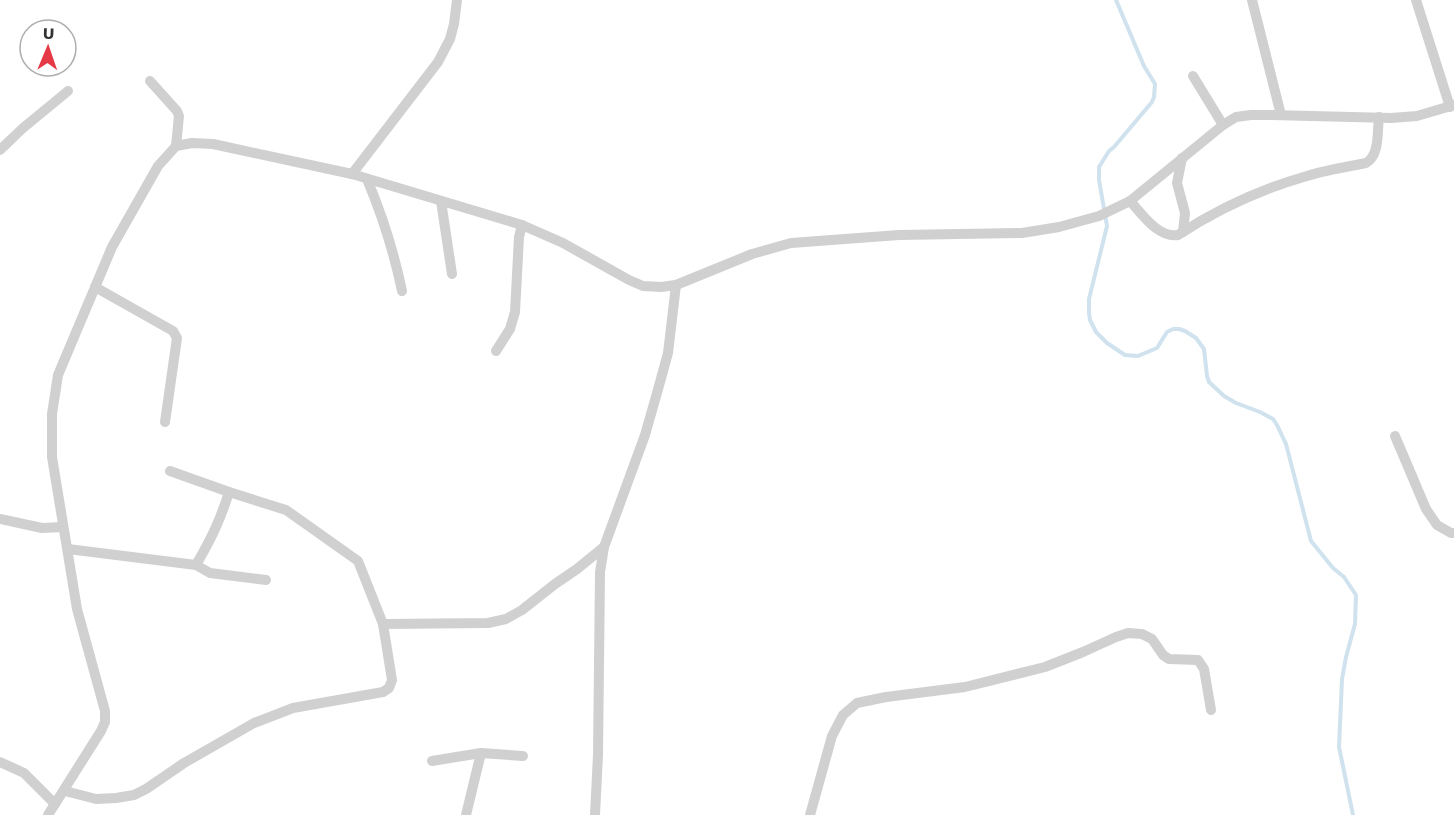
<svg xmlns="http://www.w3.org/2000/svg" width="1454" height="815" viewBox="0 0 1454 815" font-family="'Work Sans',sans-serif">
<style>
.lines{fill:none;stroke-linecap:round;stroke-linejoin:round}
.stream{stroke:#cfe2ee;stroke-width:4}
.minor{stroke:#d0d0d0;stroke-width:10}
</style>
<rect width="100%" height="100%" fill="#fff"/>
<g class="lines">
<!-- stream -->
<polyline class="stream" points="1116,0 1144,66 1155,84 1154,97 1152,102 1114,147 1109,151 1099,167 1099,180 1107,226 1089,299 1089,313 1090,320 1096,332 1107,343 1125,355 1138,356 1157,348 1167,332 1173,329 1179,329 1185,331 1196,338 1204,349 1207,376 1209,382 1224,396 1236,403 1260,412 1273,419 1277,425 1286,444 1311,541 1333,568 1344,577 1356,595 1355,624 1346,657 1342,679 1339,747 1353,815"/>
<!-- minor -->
<g class="minor">
<polyline points="1252,0 1281,115"/>
<polyline points="1416,0 1450,107"/>
<polyline points="1193,76 1223,125"/>
<polyline points="150,81 177,111 179,116 176,146"/>
<polyline points="0,150 23,128 68,91"/>
<polyline points="1182,158 1177,183 1185,213 1183,232"/>
<polyline points="352,174 438,62 450,39 454,24 457,0"/>
<path d="M367 179C382 215 394 252 402 291"/>
<polyline points="441,201 452,274"/>
<path d="M1130 201C1143 215 1158 238 1178 235 1218 209 1261 189 1307 176 1326 170 1346 167 1366 163 1380 155 1377 132 1379 117"/>
<polyline points="95,287 173,331 177,338 165,422"/>
<polyline points="496,351 510,329 515,312 519,237 522,225"/>
<polyline points="1395,436 1426,509 1437,525 1451,533 1454,533"/>
<path d="M170 471 229 492C220 521 211 539 196 565"/>
<polyline points="0,519 42,528 63,527"/>
<polyline points="68,549 196,565 210,573 266,580"/>
<polyline points="383,624 488,623 506,619 522,610 555,584 577,569 604,547"/>
<polyline points="432,761 481,753 523,756"/>
<polyline points="0,762 24,773 55,804"/>
<polyline points="65,791 96,799 116,798 134,795 146,789 184,763 254,723 293,708 383,692 389,688 392,680 383,624 358,561 286,510 229,492"/>
<polyline points="48,815 101,731 105,722 105,711 77,609 52,457 52,414 58,375 112,247 158,166 176,146 192,143 213,144 352,174 522,225 563,243 629,280 643,286 661,287 676,285 752,254 791,243 899,235 1022,233 1059,227 1099,216 1130,201 1223,125 1236,117 1251,115 1271,115 1391,118 1417,116 1454,105"/>
<polyline points="466,815 481,753"/>
<polyline points="595,815 598,755 600,572 604,547 645,435 657,393 668,353 676,285"/>
<polyline points="810,815 832,736 843,715 857,703 886,697 965,687 1045,667 1083,652 1116,637 1128,633 1142,634 1152,639 1163,655 1169,659 1198,660 1204,669 1211,710"/>
</g>
</g>
<!-- north arrow -->
<g transform="translate(48 48) rotate(2)"><circle r="28" fill="#ffffff" stroke="#adadad" stroke-width="1.5"/>
<path d="M0-4.5L10 22L0 15L-10 22Z" fill="#e63946"/>
<text y="-9" font-size="16" font-weight="bold" text-anchor="middle" fill="#333333">U</text>
</g>
</svg>
